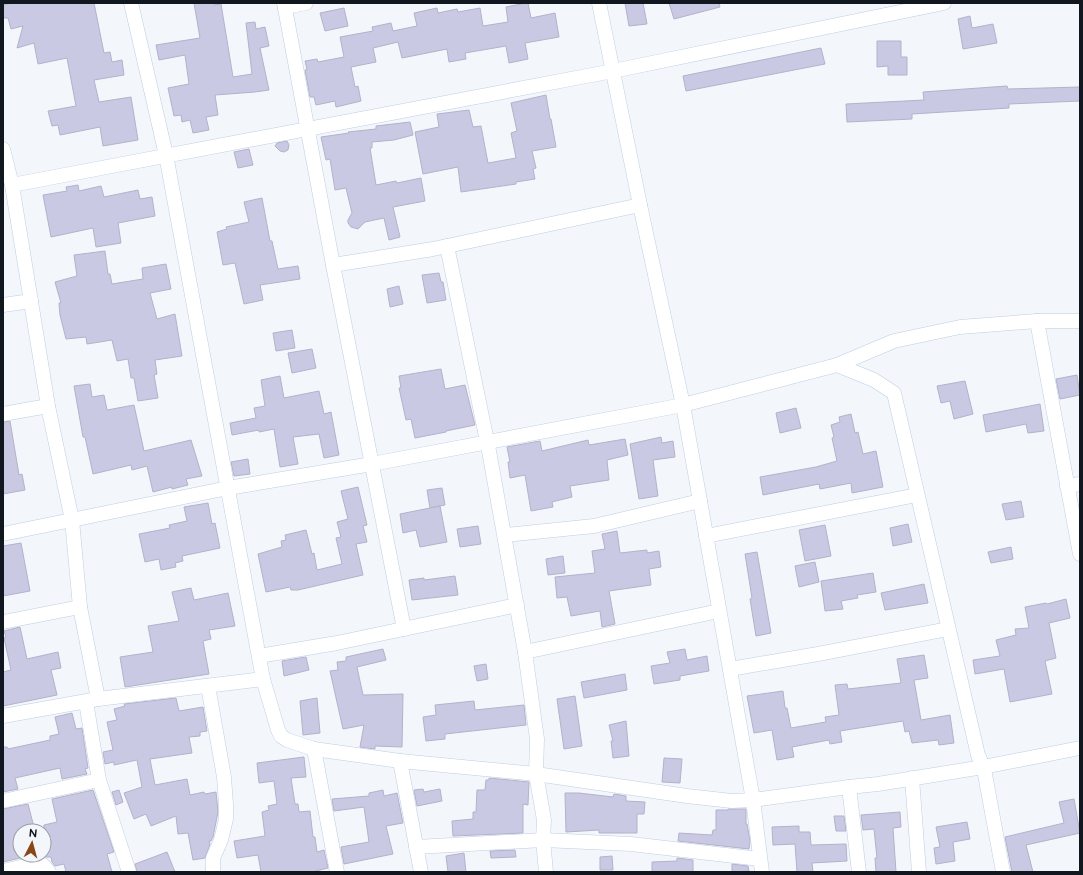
<svg xmlns="http://www.w3.org/2000/svg" width="1083" height="875" viewBox="0 0 1083 875" font-family="Raleway,sans-serif">
<style>
.building{fill:#cac9e3;stroke:#b3b2cb}
.lines{fill:none;stroke-linecap:round;stroke-linejoin:round}
.street-casing{stroke:#becee4;stroke-width:15}
.street{stroke:#fff;stroke-width:14}
</style>
<rect width="100%" height="100%" fill="#f3f6fb"/>
<!-- building -->
<g class="building">
<polygon points="12,3 94,3 104,53 110,52 112,62 122,60 124,75 94,80 99,102 131,97 138,140 103,146 100,127 60,135 58,125 52,126 48,111 76,106 67,58 38,64 34,43 17,48 23,26 11,29 8,18 3,18 3,5"/>
<polygon points="194,3 214,3 214,5 221,4 233,77 252,74 246,23 255,22 256,29 265,27 269,46 260,48 269,90 255,92 215,95 218,115 206,117 209,130 193,133 190,120 182,122 181,115 174,116 168,88 189,84 185,55 159,60 156,45 200,38"/>
<polygon points="526,3 528,3 531,18 555,13 559,37 525,43 528,59 509,63 506,46 465,53 466,59 449,62 447,49 402,58 398,42 373,48 376,62 351,67 355,87 358,86 361,101 336,107 335,101 316,105 314,97 310,97 305,70 307,69 305,61 317,59 318,62 344,57 340,37 373,31 372,27 391,23 393,31 417,26 414,13 437,8 438,13 457,9 458,12 480,8 483,26 508,22 506,7"/>
<polygon points="625,3 643,3 647,24 629,26"/>
<polygon points="669,3 719,3 720,7 674,19"/>
<polygon points="344,8 348,26 325,31 320,13"/>
<polygon points="970,16 972,28 993,24 997,43 963,49 958,19"/>
<polygon points="877,41 901,41 901,57 907,57 907,75 888,75 888,66 877,67"/>
<polygon points="821,48 825,64 686,91 683,76"/>
<polygon points="1007,86 1008,89 1080,87 1080,101 1009,104 1009,108 912,114 912,119 847,122 846,104 924,100 923,92"/>
<polygon points="546,95 550,119 551,119 556,147 532,151 536,168 533,169 535,179 516,182 516,184 461,192 458,167 423,174 415,132 439,127 437,114 469,110 473,127 481,126 488,163 516,158 511,133 517,131 511,103"/>
<polygon points="410,122 413,135 394,140 372,142 372,148 370,148 376,185 396,181 397,183 421,178 425,201 393,207 400,237 389,240 384,218 365,222 358,229 351,227 348,223 348,220 352,213 346,188 335,190 330,159 326,160 321,137 349,133 348,132 376,129 376,126"/>
<polygon points="287,141 289,145 288,150 284,152 280,151 275,146 277,143"/>
<polygon points="249,149 253,165 238,168 234,152"/>
<polygon points="78,185 79,191 101,186 104,197 138,190 140,199 152,197 155,216 118,223 121,243 96,247 93,228 51,237 43,195 67,191 66,187"/>
<polygon points="262,198 270,241 272,241 278,269 298,266 300,279 260,285 263,300 244,304 235,263 223,265 217,232 227,229 226,227 249,222 244,202"/>
<polygon points="105,251 108,274 110,274 112,284 143,279 142,268 166,264 171,289 150,293 157,319 175,314 182,356 155,360 157,374 154,375 158,398 138,401 134,378 131,378 128,359 117,361 112,340 87,344 86,337 66,339 60,315 59,303 61,303 55,282 77,276 74,255"/>
<polygon points="439,273 441,282 443,282 446,300 427,303 422,275"/>
<polygon points="399,286 403,304 390,307 387,289"/>
<polygon points="292,330 295,348 276,351 273,333"/>
<polygon points="312,349 316,368 292,373 288,353"/>
<polygon points="441,369 445,389 465,385 475,425 446,431 446,432 415,438 411,419 406,420 399,388 401,388 399,376"/>
<polygon points="1077,375 1080,395 1060,399 1056,379"/>
<polygon points="280,376 284,398 319,391 324,414 331,412 339,455 324,458 319,434 293,437 298,464 280,467 274,429 259,432 259,430 232,435 230,423 256,418 254,408 265,406 261,380"/>
<polygon points="965,381 973,414 954,419 950,401 941,403 937,386"/>
<polygon points="90,384 92,397 104,395 107,410 134,405 144,451 191,440 202,476 186,479 188,485 172,489 172,487 153,492 147,466 132,470 131,465 93,474 85,437 83,437 74,386"/>
<polygon points="1040,404 1044,431 1028,433 1026,424 986,432 983,415"/>
<polygon points="796,408 801,428 780,433 776,413"/>
<polygon points="851,414 855,433 858,432 863,454 876,451 883,487 852,493 851,483 820,489 819,484 763,495 760,477 816,467 837,461 832,438 834,437 831,425 840,422 839,417"/>
<polygon points="10,421 19,475 22,474 25,490 3,494 3,422"/>
<polygon points="661,437 662,443 673,441 675,457 653,460 658,496 639,499 630,444"/>
<polygon points="625,439 628,455 607,460 609,480 570,486 572,497 552,502 553,507 531,511 525,475 510,478 508,462 510,462 507,447 540,441 542,451 588,440 589,445"/>
<polygon points="248,459 250,474 234,476 231,462"/>
<polygon points="358,487 367,525 363,526 367,542 356,544 363,575 298,590 291,590 290,587 266,592 258,554 282,547 281,541 286,540 285,535 306,530 312,554 314,553 317,570 342,564 336,538 341,537 337,522 348,519 341,491"/>
<polygon points="442,488 445,505 430,508 427,490"/>
<polygon points="1021,501 1024,517 1006,520 1002,504"/>
<polygon points="208,503 212,524 215,523 220,548 182,556 183,561 175,563 176,567 161,570 159,559 145,562 139,534 170,528 169,525 187,521 184,507"/>
<polygon points="440,506 447,542 420,547 416,530 403,533 400,514"/>
<polygon points="908,524 912,542 893,546 890,528"/>
<polygon points="825,525 831,556 805,561 799,530"/>
<polygon points="478,526 481,544 460,547 457,529"/>
<polygon points="617,531 620,553 647,550 647,553 659,551 661,567 649,569 651,585 609,591 615,624 602,627 600,611 571,616 567,597 557,598 555,577 595,573 592,551 605,549 602,534"/>
<polygon points="21,543 30,591 3,596 3,546"/>
<polygon points="1011,547 1013,559 991,563 988,552"/>
<polygon points="757,552 771,633 756,636 750,599 752,598 745,554"/>
<polygon points="563,556 565,573 548,575 546,559"/>
<polygon points="815,562 819,582 799,587 795,566"/>
<polygon points="873,573 876,592 857,595 858,598 841,601 843,609 825,611 821,581"/>
<polygon points="455,576 458,595 412,600 409,580 424,578 424,580"/>
<polygon points="924,584 928,603 885,610 881,593"/>
<polygon points="191,588 194,600 228,593 235,626 209,630 211,639 203,641 209,674 125,687 120,657 153,652 148,626 179,621 172,592"/>
<polygon points="1066,599 1070,618 1049,623 1056,658 1045,661 1052,694 1010,702 1004,669 975,674 973,660 1000,656 996,640 1016,635 1015,629 1029,628 1025,607 1046,603 1047,604"/>
<polygon points="20,627 27,659 58,652 61,668 51,670 57,695 3,706 3,672 11,670 4,638 6,637 4,631"/>
<polygon points="383,649 386,660 357,667 363,695 403,694 402,747 375,746 375,749 360,747 364,725 343,729 330,671 338,670 337,662 346,661 346,657"/>
<polygon points="685,649 687,660 707,656 709,671 680,676 680,680 654,684 651,666 670,663 667,652"/>
<polygon points="924,655 928,678 914,680 921,720 950,715 954,743 939,745 938,740 912,743 909,731 905,732 903,721 840,731 842,742 830,744 829,740 792,747 794,757 777,760 772,730 754,733 747,696 783,691 785,708 787,708 791,728 826,722 825,717 839,715 835,685 847,684 848,689 901,683 897,659"/>
<polygon points="306,657 309,670 284,676 282,661"/>
<polygon points="486,664 488,679 477,681 474,666"/>
<polygon points="625,674 627,690 584,698 581,682"/>
<polygon points="575,696 582,746 564,749 557,699"/>
<polygon points="176,698 179,711 203,707 207,731 200,732 200,736 189,737 192,753 150,759 155,785 187,779 190,795 204,792 205,794 216,792 218,812 213,837 211,841 209,841 210,844 205,858 193,860 188,833 178,834 176,816 151,826 146,814 134,819 124,793 142,787 137,760 114,765 114,762 105,764 103,752 113,750 107,722 117,720 114,709 125,706 124,704"/>
<polygon points="317,698 320,733 303,735 300,701"/>
<polygon points="474,701 475,710 524,705 526,725 445,734 445,739 426,741 423,717 436,715 435,705"/>
<polygon points="72,713 76,729 82,728 88,768 85,769 87,774 62,779 60,768 15,778 18,789 3,792 3,747 7,747 8,749 50,740 50,736 59,734 55,717"/>
<polygon points="626,721 629,756 613,758 611,741 613,741 609,725"/>
<polygon points="304,757 306,777 291,778 295,804 298,804 299,812 310,811 313,837 315,837 317,852 324,850 328,868 312,872 261,872 258,855 237,858 234,841 265,836 262,812 269,810 268,806 277,804 274,781 259,783 257,763"/>
<polygon points="664,758 682,759 680,783 662,782"/>
<polygon points="489,778 529,782 528,805 523,804 523,833 453,836 452,821 473,819 473,812 476,812 477,790 485,790 486,780 489,780"/>
<polygon points="423,789 424,792 440,789 442,801 417,806 414,790"/>
<polygon points="93,790 114,852 107,854 112,872 66,872 64,864 55,866 52,862 51,857 44,857 44,825 57,822 52,799"/>
<polygon points="119,790 123,802 116,805 112,792"/>
<polygon points="383,790 384,796 397,793 403,823 386,826 393,854 344,864 341,847 369,842 364,807 334,811 332,799 369,796 369,793"/>
<polygon points="565,793 579,793 613,797 614,794 626,796 626,801 645,802 644,814 637,814 637,833 599,833 599,830 566,832"/>
<polygon points="1074,799 1080,833 1026,845 1033,872 1012,872 1005,837 1064,823 1059,802"/>
<polygon points="28,804 35,831 20,831 20,858 3,862 3,809"/>
<polygon points="728,809 746,809 746,824 747,824 750,841 749,849 678,841 679,833 712,835 713,830 716,830 716,810 728,810"/>
<polygon points="900,812 901,827 893,828 896,872 876,872 875,858 877,858 874,829 863,830 861,815"/>
<polygon points="834,816 844,816 846,831 836,831"/>
<polygon points="967,822 970,839 953,842 955,861 936,864 934,848 940,847 936,827"/>
<polygon points="799,826 799,832 810,832 811,845 846,844 847,861 812,863 813,872 797,872 795,844 773,845 772,827"/>
<polygon points="515,850 516,857 491,858 490,851"/>
<polygon points="167,852 175,872 137,872 135,864"/>
<polygon points="464,853 466,872 448,872 446,856"/>
<polygon points="612,856 613,870 600,870 600,857"/>
<polygon points="677,858 693,860 693,872 652,872 652,862 677,861"/>
<polygon points="732,864 748,866 749,871 732,872"/>
</g>
<g class="lines">
<!-- street casing -->
<g class="street-casing">
<g id="street">
<polyline points="131,3 166,155 263,679 278,730 281,736 287,740 314,749 400,761 536,774 687,796 732,801 753,800 849,787 878,784 983,767 984,769 1003,872"/>
<polyline points="284,3 333,265 404,629"/>
<polyline points="599,3 640,205 683,405 753,800 762,872"/>
<polyline points="285,7 306,3"/>
<polyline points="3,149 12,185 48,406 72,520 80,607 98,699 3,716"/>
<polyline points="12,185 613,71 944,3"/>
<polyline points="447,246 489,451 525,652 537,739 536,774 544,820 543,840 546,872"/>
<polyline points="333,265 433,249 640,205"/>
<polyline points="3,305 31,301"/>
<polyline points="1037,321 1080,554"/>
<polyline points="837,365 894,341 960,327 1037,321 1080,321"/>
<polyline points="3,414 48,406"/>
<polyline points="1067,486 1080,484"/>
<polyline points="3,534 228,488 372,464 683,405 837,365 874,380 894,393 978,755 983,767 1080,748"/>
<polyline points="505,535 594,526 700,501"/>
<polyline points="706,536 917,495"/>
<polyline points="3,622 80,607"/>
<polyline points="525,652 719,611"/>
<polyline points="259,656 337,643 517,605"/>
<polyline points="730,669 818,654 948,629"/>
<polyline points="208,686 224,777 226,804 226,819 221,840 213,858 213,872"/>
<polyline points="98,699 263,679"/>
<polyline points="86,702 99,780 129,872"/>
<polyline points="314,749 337,872"/>
<polyline points="400,761 421,872"/>
<polyline points="912,778 919,872"/>
<polyline points="849,787 859,872"/>
<polyline points="3,801 99,780"/>
<polyline points="416,847 543,840 631,844 760,859"/>
<polyline points="3,871 34,864 43,865 49,872"/>
</g>
</g>
<!-- street -->
<use href="#street" class="street"/>
</g>
<!-- border -->
<rect width="1083" height="875" fill="none" stroke="#11171e" stroke-width="8"/>
<!-- north arrow -->
<g transform="translate(32 843) rotate(6)"><circle r="19" fill="#f3f6fb" stroke="#999da3"/>
<path d="M0-3L7 15L0 10L-7 15Z" fill="#884714"/>
<text y="-6" font-size="11" font-weight="bold" text-anchor="middle" fill="#11171e">N</text>
</g>
</svg>
